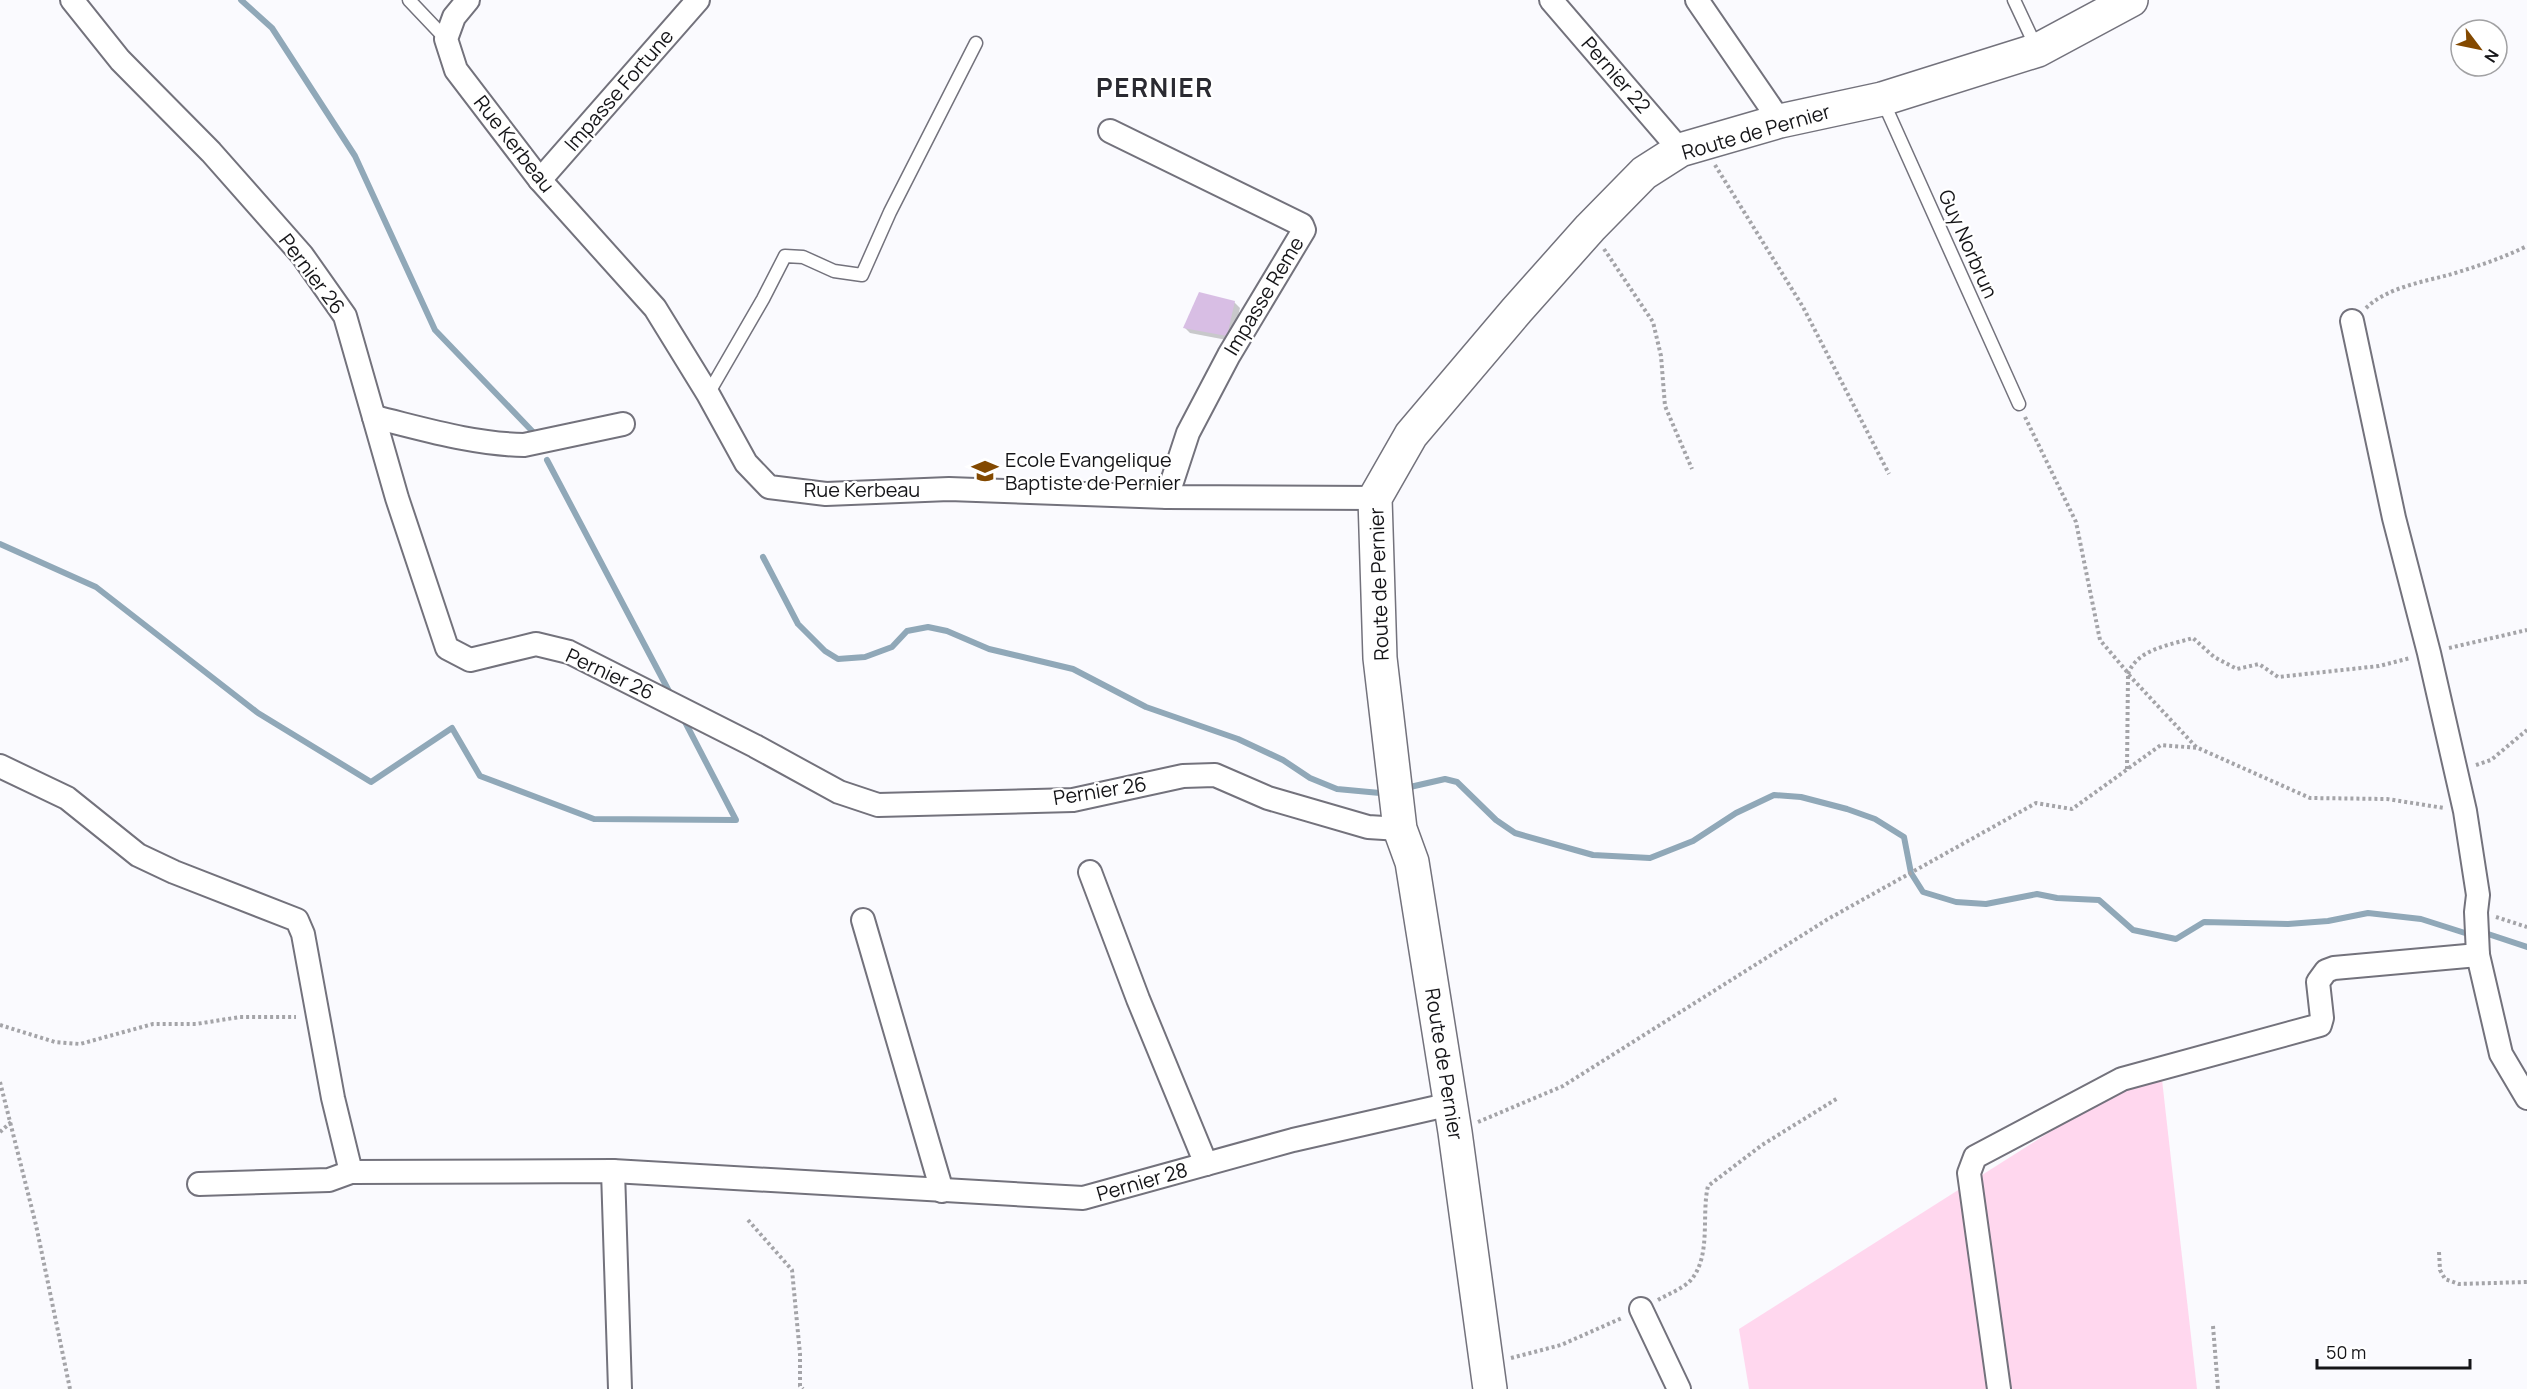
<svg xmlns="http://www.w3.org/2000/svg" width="2527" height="1389" viewBox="0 0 2527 1389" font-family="Manrope,sans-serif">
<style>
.green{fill:#ffd7ee}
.shadow{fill:#0003}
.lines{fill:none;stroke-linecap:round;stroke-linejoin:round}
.stream{stroke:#90a8b8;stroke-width:6}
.building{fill:#d8bee4}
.lane-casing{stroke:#73727c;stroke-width:15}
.street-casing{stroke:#73727c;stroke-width:26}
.secondary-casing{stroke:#73727c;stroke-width:36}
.path{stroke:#a4a4a8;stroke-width:4;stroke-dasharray:3 3;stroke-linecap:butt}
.lane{stroke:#fff;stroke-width:12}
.street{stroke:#fff;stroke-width:22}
.secondary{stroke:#fff;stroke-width:33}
.labels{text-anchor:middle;stroke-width:4.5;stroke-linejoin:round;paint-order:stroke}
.street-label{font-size:20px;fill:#151518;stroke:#fff}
.poi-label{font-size:20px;fill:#151518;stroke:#fff;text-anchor:start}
.district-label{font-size:26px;font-weight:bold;letter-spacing:1.5px;fill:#2a2a31;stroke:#fff}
</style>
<rect width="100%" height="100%" fill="#fafafe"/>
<!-- green -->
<polygon class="green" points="2160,1062 2197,1389 1749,1389 1739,1329"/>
<!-- shadow -->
<polygon class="shadow" points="1234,302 1240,308 1232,341 1190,333 1185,328"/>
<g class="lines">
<!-- stream -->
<g class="stream">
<polyline points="241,0 272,28 355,156 435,330 534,433"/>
<polyline points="547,460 671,695"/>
<polyline points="0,544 96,587 258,713 371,782 452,728 480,776 594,819 736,820 683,718"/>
<polyline points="763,557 798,624 825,651 838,659 865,657 892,647 907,631 928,627 947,631 989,649 1073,669 1146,707 1238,739 1283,760 1310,778 1337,789 1380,793"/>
<polyline points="1410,787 1445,779 1457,782 1496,820 1515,833 1593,855 1650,858 1693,841 1736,813 1774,795 1801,797 1847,809 1875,819 1904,837 1911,873 1923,892 1956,902 1986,904 2037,894 2057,898 2099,900 2133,930 2176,939 2204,922 2288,924 2328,921 2368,913 2421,919 2465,933"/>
<polyline points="2482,932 2527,947"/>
</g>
</g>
<!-- building -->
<polygon class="building" points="1199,292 1235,301 1227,336 1183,328"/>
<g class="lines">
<!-- lane casing -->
<g class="lane-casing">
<g id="lane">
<polyline points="409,0 446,39"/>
<polyline points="2014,0 2037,49"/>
<polyline points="1882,99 2019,404"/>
<polyline points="708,394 763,299 785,256 803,257 834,271 862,275 890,212 976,43"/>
</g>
</g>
<!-- street casing -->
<g class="street-casing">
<g id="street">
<polyline points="72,0 120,60 211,152 302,255 345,316 397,498 447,648 470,660 536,644 569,652 755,746 839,792 878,805 1073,800 1183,776 1215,775 1268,798 1368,827 1400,829"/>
<polyline points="468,0 454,17 446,39 456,70 540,180 655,308 708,394 746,463 769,487 826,494 949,489 1167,497 1375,498"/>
<polyline points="1551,0 1680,150"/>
<polyline points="1697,0 1780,121"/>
<polyline points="1110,131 1302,225 1304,230 1229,355 1188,433 1167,497"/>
<polyline points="540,180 698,0"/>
<polyline points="2352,321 2394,518 2429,653 2465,811 2478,895 2476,912 2478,955 2501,1054 2527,1098"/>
<path d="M374 417C424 429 472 444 524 445L623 424"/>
<polyline points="0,766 67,798 138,855 174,872 297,920 303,934 333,1098 351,1172 613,1171 620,1389"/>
<polyline points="1090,872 1138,999 1206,1164"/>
<polyline points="863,920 942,1191"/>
<polyline points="613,1171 1083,1198 1293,1140 1451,1104"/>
<polyline points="199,1184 329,1180 351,1172"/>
<polyline points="1641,1309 1679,1389"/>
<polyline points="1999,1389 1969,1173 1975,1157 2122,1079 2320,1025 2322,1018 2318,982 2326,971 2334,968 2478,955"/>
</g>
</g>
<!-- secondary casing -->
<g class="secondary-casing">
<polyline id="secondary" points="1490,1389 1455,1132 1412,862 1400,829 1380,658 1375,498 1411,435 1517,310 1590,228 1644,173 1680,150 1780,121 1882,99 2038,50 2131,0"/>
</g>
<!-- path -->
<g class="path">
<polyline points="1715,165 1803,307 1889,474"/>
<polyline points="1604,249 1653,322 1661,356 1665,406 1692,469"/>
<path d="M2366 308C2388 287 2423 282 2452 274 2478 266 2503 258 2527 246"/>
<polyline points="2025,417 2076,522 2100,640 2128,673"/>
<polyline points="2449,648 2527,630"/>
<path d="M2128 674C2137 649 2170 645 2193 638L2214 657 2237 669 2259 664 2278 677 2379 666 2410 658"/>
<polyline points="2476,765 2491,760 2527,730"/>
<polyline points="2127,769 2128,674 2197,748"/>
<polyline points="2496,917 2527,927"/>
<polyline points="0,1025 55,1042 80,1044 153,1024 196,1024 240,1017 296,1017"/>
<polyline points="0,1082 36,1225 70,1389"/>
<polyline points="1478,1122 1563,1086 1828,919 2036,803 2072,809 2161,745 2198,748 2310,798 2387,799 2444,808"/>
<polyline points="0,1132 11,1122"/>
<polyline points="748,1220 792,1270 800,1354 800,1386 803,1389"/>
<polyline points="2439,1252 2440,1270 2445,1279 2459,1284 2527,1282"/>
<path d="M1658 1300C1668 1294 1682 1289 1690 1281 1712 1257 1701 1215 1708 1186L1762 1145 1838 1098"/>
<polyline points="2213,1326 2218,1389"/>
<polyline points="1511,1358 1561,1345 1622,1318"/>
</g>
<!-- lane -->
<use href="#lane" class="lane"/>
<!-- street -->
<use href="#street" class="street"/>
<!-- secondary -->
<use href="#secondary" class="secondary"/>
</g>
<!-- icons -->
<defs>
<g id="school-bare" transform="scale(2.07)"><path d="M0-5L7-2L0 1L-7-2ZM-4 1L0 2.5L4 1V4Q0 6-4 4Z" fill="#834900" stroke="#fff" stroke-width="2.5" paint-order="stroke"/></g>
</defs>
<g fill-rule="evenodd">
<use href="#school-bare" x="985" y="471"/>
</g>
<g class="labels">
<!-- street labels -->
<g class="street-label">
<text transform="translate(1616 75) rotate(49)" y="7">Pernier 22</text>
<text transform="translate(619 90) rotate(-49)" y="7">Impasse Fortune</text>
<text transform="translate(1756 132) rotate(-16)" y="7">Route de Pernier</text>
<text transform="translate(514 144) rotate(52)" y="7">Rue Kerbeau</text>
<text transform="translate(1968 244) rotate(66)" y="7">Guy Norbrun</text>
<text transform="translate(312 274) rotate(53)" y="7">Pernier 26</text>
<text transform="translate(1264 296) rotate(-59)" y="7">Impasse Reme</text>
<text x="862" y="497">Rue Kerbeau</text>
<text transform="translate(1379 584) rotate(-92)" y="7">Route de Pernier</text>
<text transform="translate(610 674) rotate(25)" y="7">Pernier 26</text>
<text transform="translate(1100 791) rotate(-9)" y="7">Pernier 26</text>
<text transform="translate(1444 1064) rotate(81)" y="7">Route de Pernier</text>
<text transform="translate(1142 1182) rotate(-16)" y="7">Pernier 28</text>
</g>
<!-- poi labels -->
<g class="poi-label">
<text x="1005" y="467">Ecole Evangelique<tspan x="1005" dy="23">Baptiste de Pernier</tspan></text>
</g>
<!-- district labels -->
<g class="district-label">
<text x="1155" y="97">PERNIER</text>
</g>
</g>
<!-- north arrow -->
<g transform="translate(2479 48) rotate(122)"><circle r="28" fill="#ffffff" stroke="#a1a1a3" stroke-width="1.5"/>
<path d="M0-4.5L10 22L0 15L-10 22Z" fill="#834900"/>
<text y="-9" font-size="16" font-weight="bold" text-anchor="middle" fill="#151518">N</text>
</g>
<!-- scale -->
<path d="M2317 1359v9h153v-9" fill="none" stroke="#151518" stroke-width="3"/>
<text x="2326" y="1359" font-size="18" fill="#151518" stroke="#ffffff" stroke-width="4.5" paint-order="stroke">50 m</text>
</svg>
